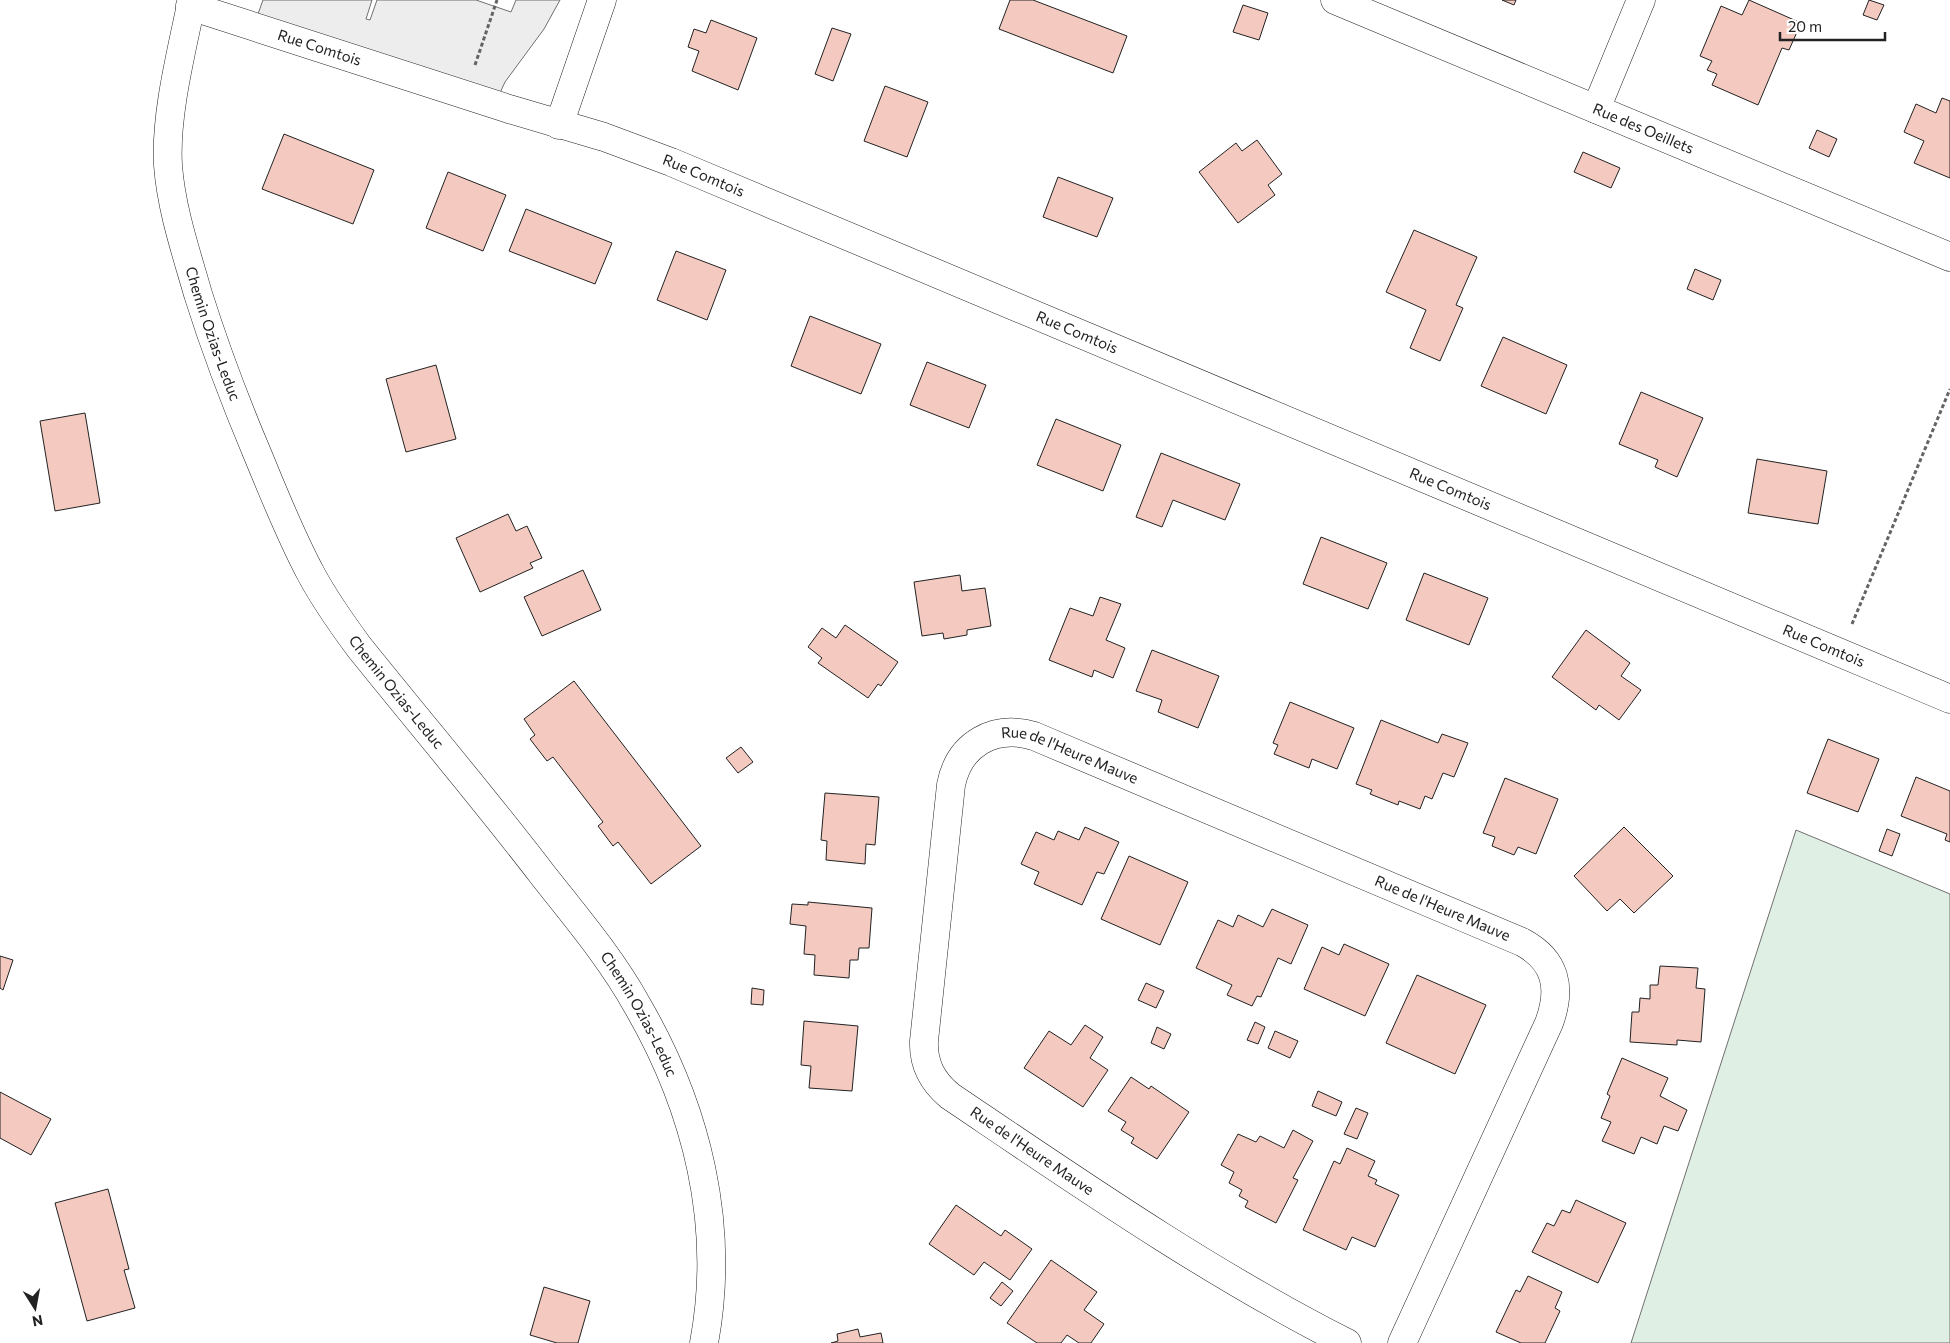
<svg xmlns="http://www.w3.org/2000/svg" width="1950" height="1343" viewBox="0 0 1950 1343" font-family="Commissioner,sans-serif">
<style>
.green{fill:#e0efe3;stroke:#6f6f6f}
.parking{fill:#ededed;stroke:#6f6f6f}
.building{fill:#f3c9c0;stroke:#222}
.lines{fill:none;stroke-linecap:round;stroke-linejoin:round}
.minor-casing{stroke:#222;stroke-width:29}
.path{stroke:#646464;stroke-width:3;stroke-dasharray:4 2.5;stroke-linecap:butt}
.minor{stroke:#fff;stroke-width:28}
.labels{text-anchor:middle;stroke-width:4;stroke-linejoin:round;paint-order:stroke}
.street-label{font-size:15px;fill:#222;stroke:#fff}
</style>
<rect width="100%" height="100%" fill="#fff"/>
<!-- green -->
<polygon class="green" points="1796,830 1950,894 1950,1343 1631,1343"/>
<!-- parking -->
<polygon class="parking" points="263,0 372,0 366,19 370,20 377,0 476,0 511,12 516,0 560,0 544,29 505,82 499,95 258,14"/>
<!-- building -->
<g class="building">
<polygon points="1010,0 1033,0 1127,36 1113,73 999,29"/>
<polygon points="1502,0 1516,0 1514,5"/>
<polygon points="1749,0 1801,23 1789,50 1782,48 1758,105 1712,85 1717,74 1707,70 1712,61 1700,56 1721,6 1742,15"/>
<polygon points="1869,0 1884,5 1877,20 1863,15"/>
<polygon points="1243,5 1268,13 1259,40 1233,32"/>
<polygon points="711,20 757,38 738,90 692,71 699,51 688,47 694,29 706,33"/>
<polygon points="832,28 851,34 833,81 815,74"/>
<polygon points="885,86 928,102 907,157 864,141"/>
<polygon points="1942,98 1950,101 1950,178 1914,163 1924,141 1904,132 1916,104 1936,113"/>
<polygon points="1817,130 1837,139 1829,157 1809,148"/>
<polygon points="284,134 374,170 353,224 262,189"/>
<polygon points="1257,140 1282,174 1268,185 1275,195 1238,223 1199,172 1236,143 1242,151"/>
<polygon points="1583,152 1620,168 1611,188 1574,172"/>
<polygon points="448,172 506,195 483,251 426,228"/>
<polygon points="1058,177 1113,198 1097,237 1043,217"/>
<polygon points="526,209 612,243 595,284 509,251"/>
<polygon points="1414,230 1477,257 1456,305 1463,308 1440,361 1410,348 1426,310 1386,292"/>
<polygon points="676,251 726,270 707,320 657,300"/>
<polygon points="1695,269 1721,280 1713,300 1687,289"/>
<polygon points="810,316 881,344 861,394 791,366"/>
<polygon points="1503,337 1567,365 1546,414 1481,386"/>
<polygon points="927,362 986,385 969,428 910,405"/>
<polygon points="436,365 456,439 406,452 386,379"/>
<polygon points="1641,392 1703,418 1677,477 1655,467 1658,460 1619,444"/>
<polygon points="85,413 100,503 55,511 40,421"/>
<polygon points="1056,419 1121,445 1103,491 1037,465"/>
<polygon points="1161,453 1240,484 1225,520 1173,500 1162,527 1136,517"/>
<polygon points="1757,459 1827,471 1818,524 1748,513"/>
<polygon points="508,514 516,531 527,526 542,558 530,563 533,568 480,592 456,538"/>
<polygon points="1321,537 1387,563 1368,609 1303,584"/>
<polygon points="583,570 601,610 542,636 524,597"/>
<polygon points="1424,573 1488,598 1469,645 1406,620"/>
<polygon points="960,575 962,591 985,588 991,626 967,630 967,635 944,639 943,633 922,636 914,582"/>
<polygon points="1100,597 1121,604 1106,640 1125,648 1113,678 1094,670 1092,677 1049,660 1070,608 1093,616"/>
<polygon points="845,625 898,662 881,686 878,684 868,698 818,663 822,658 808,647 822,628 836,638"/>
<polygon points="1586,630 1630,663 1621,676 1641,690 1619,720 1599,705 1596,710 1552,677"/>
<polygon points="1152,650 1219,676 1198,728 1158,712 1162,700 1136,691"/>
<polygon points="574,681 701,846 651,884 618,842 613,846 598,826 603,822 553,757 547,761 530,739 535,735 524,719"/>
<polygon points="1290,702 1354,728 1337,769 1312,759 1309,768 1274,754 1278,745 1273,743"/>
<polygon points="1381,720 1438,743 1442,734 1468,743 1454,777 1443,773 1432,799 1425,796 1420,809 1399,801 1398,805 1370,794 1372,790 1356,784"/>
<polygon points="1828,739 1879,759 1858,812 1807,793"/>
<polygon points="741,747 753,762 738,773 726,758"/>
<polygon points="1916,777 1950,791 1950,842 1945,840 1947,834 1901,816"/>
<polygon points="1505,778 1558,799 1536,854 1518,847 1514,855 1492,846 1495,837 1483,833"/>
<polygon points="825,793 879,797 875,845 866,844 865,864 826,860 827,841 821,840"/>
<polygon points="1085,827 1119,842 1104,874 1097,872 1082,905 1034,884 1039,872 1021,864 1036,832 1054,840 1058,831 1079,840"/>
<polygon points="1624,827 1673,876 1634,913 1620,899 1607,911 1574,876"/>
<polygon points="1887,829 1900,834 1892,856 1879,851"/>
<polygon points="1129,856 1188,882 1160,945 1101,919"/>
<polygon points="808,902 872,908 869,948 859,948 858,960 850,960 849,978 814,975 815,955 804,954 806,926 790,924 792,904 808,905"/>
<polygon points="1272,909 1308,925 1291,964 1278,958 1261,997 1257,996 1252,1006 1227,995 1232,985 1196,968 1218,920 1233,927 1238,915 1263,927"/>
<polygon points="1344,944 1389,964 1365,1016 1304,989 1322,947 1339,955"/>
<polygon points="0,956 13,960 3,990 0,988"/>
<polygon points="1660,966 1698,968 1696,988 1705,989 1701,1042 1677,1040 1677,1045 1630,1042 1632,1012 1639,1012 1640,998 1650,999 1650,985 1658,985"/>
<polygon points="1417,975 1486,1005 1455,1074 1386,1043"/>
<polygon points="1146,983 1164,991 1156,1008 1138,1000"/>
<polygon points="752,988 764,990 763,1005 751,1004"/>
<polygon points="804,1021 858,1026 852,1091 809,1088 811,1066 801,1065"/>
<polygon points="1255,1022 1265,1027 1258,1044 1247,1040"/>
<polygon points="1085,1025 1103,1037 1090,1058 1108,1070 1083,1107 1024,1068 1049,1031 1071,1045"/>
<polygon points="1157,1027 1171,1034 1164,1049 1151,1043"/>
<polygon points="1275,1031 1298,1041 1290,1058 1268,1048"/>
<polygon points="1622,1058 1668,1078 1660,1096 1687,1110 1678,1131 1664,1126 1657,1144 1641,1137 1634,1154 1602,1141 1611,1122 1601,1118 1610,1096 1607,1094"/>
<polygon points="1131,1077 1149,1089 1151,1086 1189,1112 1157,1159 1131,1143 1134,1138 1121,1130 1126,1122 1108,1111"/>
<polygon points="1318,1091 1342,1102 1336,1116 1312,1106"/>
<polygon points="0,1092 51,1119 31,1155 0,1138"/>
<polygon points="1356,1108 1368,1113 1357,1139 1344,1134"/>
<polygon points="1293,1130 1313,1141 1293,1178 1298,1180 1276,1223 1245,1207 1248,1201 1239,1196 1242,1190 1229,1183 1234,1172 1221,1165 1238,1134 1256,1142 1260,1136 1284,1148"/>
<polygon points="1347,1148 1375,1161 1368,1176 1377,1180 1375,1184 1399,1195 1375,1247 1352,1237 1346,1250 1303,1230 1334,1161 1340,1164"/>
<polygon points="108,1189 129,1269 124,1270 135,1308 87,1321 55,1203"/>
<polygon points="1576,1200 1626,1223 1598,1283 1532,1252 1547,1223 1554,1226 1562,1210 1570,1213"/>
<polygon points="956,1205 1001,1236 1005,1230 1032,1249 1010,1280 984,1262 974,1275 929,1244"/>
<polygon points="1051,1260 1097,1292 1084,1310 1104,1324 1091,1343 1079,1343 1067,1335 1061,1343 1037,1343 1007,1323"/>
<polygon points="1528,1276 1562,1292 1555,1308 1560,1311 1545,1343 1521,1343 1496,1332 1516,1290 1520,1292"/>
<polygon points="1002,1282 1013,1291 1001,1306 990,1298"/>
<polygon points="544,1287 590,1301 578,1343 557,1343 530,1335"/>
<polygon points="858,1329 860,1337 881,1333 883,1343 831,1343 838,1341 837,1334"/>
</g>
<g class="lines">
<!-- minor casing -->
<g class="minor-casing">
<g id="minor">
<path id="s1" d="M192 0C182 50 165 114 168 165 171 208 186 252 198 294 215 348 235 401 257 453 274 494 290 535 311 574 325 600 342 624 359 647 420 723 483 797 542 874 575 916 611 958 637 1005 697 1108 726 1225 704 1343"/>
<path id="s2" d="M1335 0 1950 257"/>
<path id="s3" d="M190 6 509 109 604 137 671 162 1950 699"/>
<polyline points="1596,109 1641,0"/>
<polyline points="559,125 602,0"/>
<path id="s4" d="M1347 1343C1207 1272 1079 1183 950 1096 932 1081 923 1064 924 1041L951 785C959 744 994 724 1034 736L1522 942C1556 960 1562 988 1549 1023L1402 1343"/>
</g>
</g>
<!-- path -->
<g class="path">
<polyline points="475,65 497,0"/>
<polyline points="1852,624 1950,389"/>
</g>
<!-- minor -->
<use href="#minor" class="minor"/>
</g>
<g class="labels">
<!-- street labels -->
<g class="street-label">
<text dy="5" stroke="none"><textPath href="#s3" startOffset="136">Rue Comtois</textPath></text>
<text dy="5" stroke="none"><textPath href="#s2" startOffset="334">Rue des Oeillets</textPath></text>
<text dy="5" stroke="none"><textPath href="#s3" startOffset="541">Rue Comtois</textPath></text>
<text dy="5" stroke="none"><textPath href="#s3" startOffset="946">Rue Comtois</textPath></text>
<text dy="5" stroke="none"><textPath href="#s1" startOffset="342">Chemin Ozias-Leduc</textPath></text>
<text dy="5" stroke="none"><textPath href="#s3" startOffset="1351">Rue Comtois</textPath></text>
<text dy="5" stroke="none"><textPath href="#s3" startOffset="1756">Rue Comtois</textPath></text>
<text dy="5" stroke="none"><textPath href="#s1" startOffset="748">Chemin Ozias-Leduc</textPath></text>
<text dy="5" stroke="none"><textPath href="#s4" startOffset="938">Rue de l'Heure Mauve</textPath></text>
<text dy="5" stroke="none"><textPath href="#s4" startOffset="1342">Rue de l'Heure Mauve</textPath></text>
<text dy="5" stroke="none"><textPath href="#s1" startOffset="1152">Chemin Ozias-Leduc</textPath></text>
<text transform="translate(1032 1151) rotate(34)" y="5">Rue de l'Heure Mauve</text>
</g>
</g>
<!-- north arrow -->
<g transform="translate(35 1308) rotate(169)" stroke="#ffffff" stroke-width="4" paint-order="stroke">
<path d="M0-4L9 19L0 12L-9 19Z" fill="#222222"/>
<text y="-8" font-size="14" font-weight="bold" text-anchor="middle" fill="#222222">N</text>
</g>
<!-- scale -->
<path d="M1780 32v8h105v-8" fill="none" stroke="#222222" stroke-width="2.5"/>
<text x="1788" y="32" font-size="15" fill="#222222" stroke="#ffffff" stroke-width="4" paint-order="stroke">20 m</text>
</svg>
